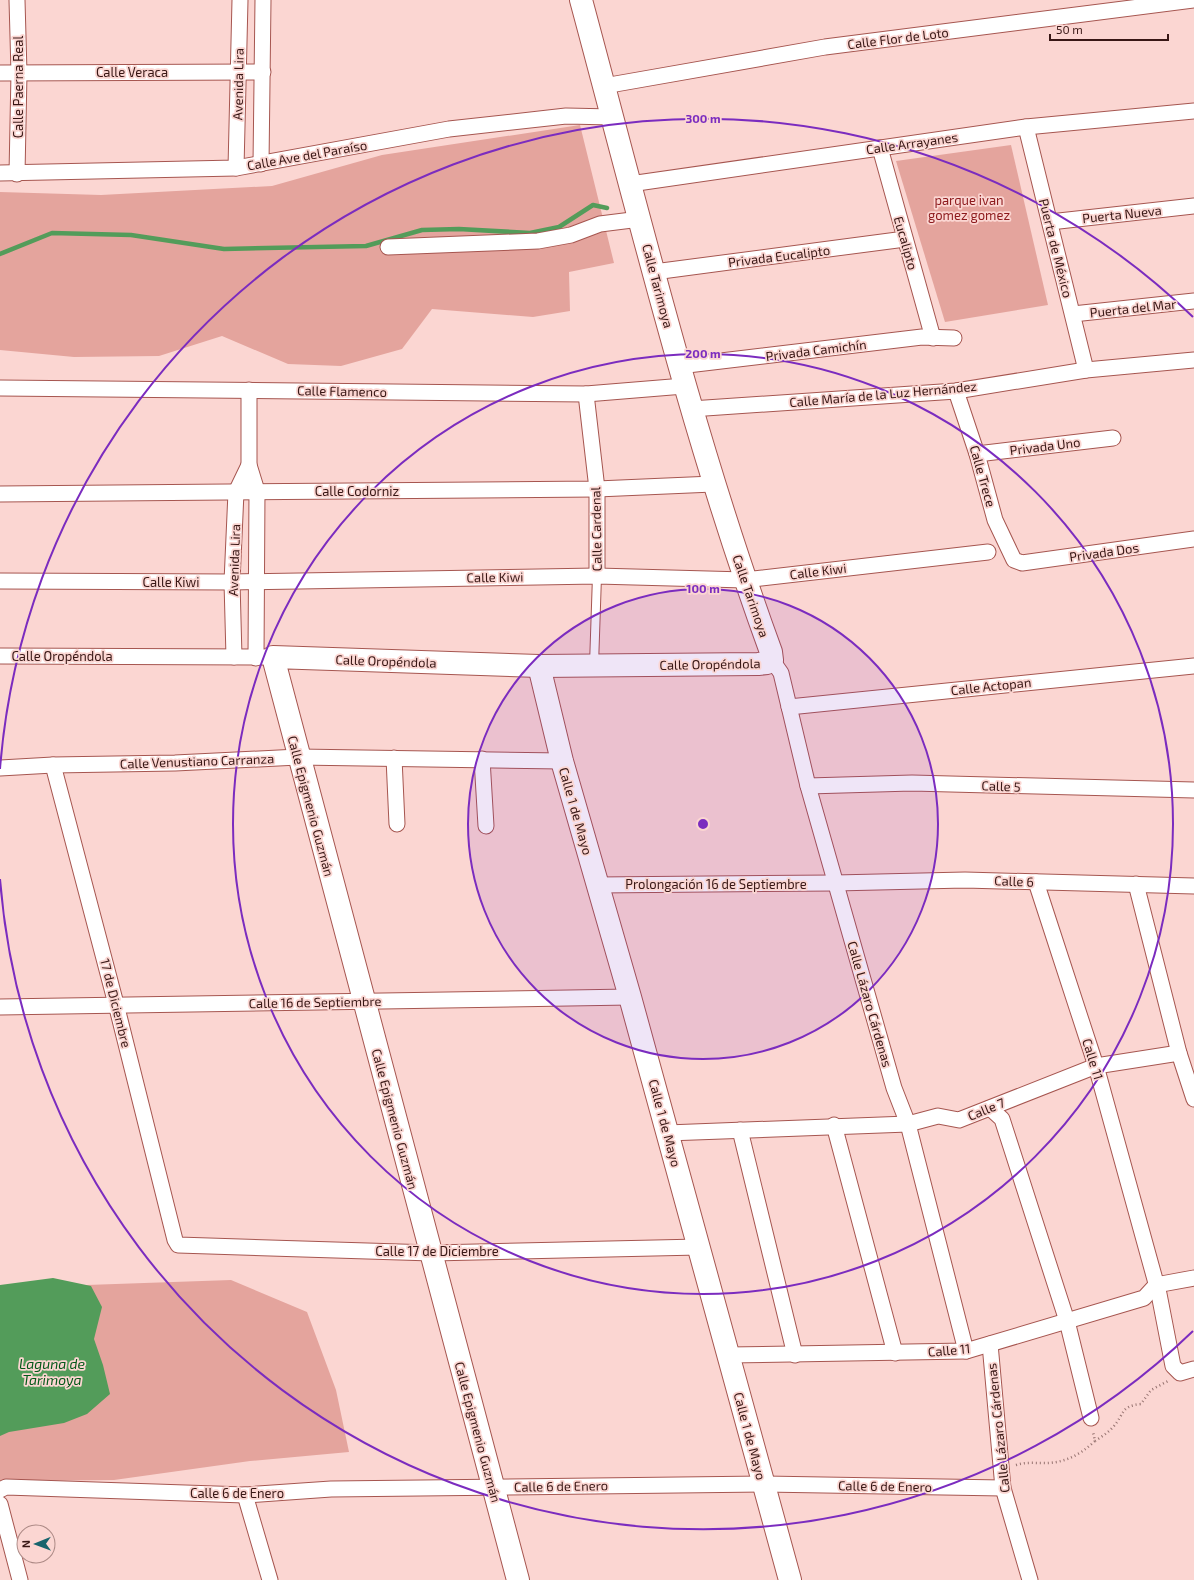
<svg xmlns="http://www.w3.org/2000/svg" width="1194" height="1580" viewBox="0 0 1194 1580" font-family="'Exo 2',sans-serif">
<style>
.green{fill:#e4a49d}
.water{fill:#539c5a}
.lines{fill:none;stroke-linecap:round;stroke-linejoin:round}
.stream{stroke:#539c5a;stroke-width:4.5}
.lane-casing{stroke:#a65650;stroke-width:10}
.street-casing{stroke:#a65650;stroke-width:17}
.secondary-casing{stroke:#a65650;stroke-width:24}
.path{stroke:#967370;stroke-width:2.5;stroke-dasharray:1 3;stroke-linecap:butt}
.lane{stroke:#fff;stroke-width:8}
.street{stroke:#fff;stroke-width:15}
.secondary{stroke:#fff;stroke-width:22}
.ring{fill:none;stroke:#7b2cbf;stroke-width:2}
.labels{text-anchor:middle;stroke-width:3.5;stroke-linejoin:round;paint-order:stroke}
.street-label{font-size:13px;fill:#381715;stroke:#fbd6d2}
.park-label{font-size:13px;fill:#8c181b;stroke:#fbd6d2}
.water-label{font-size:14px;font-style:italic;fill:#045819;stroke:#fbd6d2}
.centre{fill:#7b2cbf;stroke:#fbd6d2;stroke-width:2}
.ring-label{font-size:12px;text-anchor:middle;font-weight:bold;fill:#7b2cbf;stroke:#fbd6d2;stroke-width:3.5;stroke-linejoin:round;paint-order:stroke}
</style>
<rect width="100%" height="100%" fill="#fbd6d2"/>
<!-- green -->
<g class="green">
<polygon points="580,125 614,263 569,272 570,311 533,317 432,309 402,349 341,366 288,364 222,336 159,356 74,357 0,350 0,192 101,195 272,186 382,155"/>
<polygon points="1011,145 1048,305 945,322 896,161"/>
<polygon points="231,1280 307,1312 336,1390 349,1452 250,1461 114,1480 0,1481 0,1288"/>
</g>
<!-- water -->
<polygon class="water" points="53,1278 91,1286 102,1307 94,1339 103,1365 110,1394 87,1414 64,1423 9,1432 0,1436 0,1285"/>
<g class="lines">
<!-- stream -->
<polyline class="stream" points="0,254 52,233 131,235 224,249 366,246 422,230 459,229 530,233 559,227 593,205 607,208"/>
<!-- lane casing -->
<g class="lane-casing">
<polyline id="lane" points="594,665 597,576"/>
</g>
<!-- street casing -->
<g class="street-casing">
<g id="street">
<polyline points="17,0 19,73 17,174"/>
<polyline points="0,73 263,72"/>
<polyline points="604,86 825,47 1194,0"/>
<polyline points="1026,127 1086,370"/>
<polyline points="880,148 933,338"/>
<polyline points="261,164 263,0"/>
<polyline points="236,168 240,0"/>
<polyline points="0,173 236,168 449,129 566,116 613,117"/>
<polyline points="630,184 1026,127 1194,111"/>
<polyline points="1050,222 1194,206"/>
<polyline points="388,247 538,241 571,235 600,224 640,219"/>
<polyline points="654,272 905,239"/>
<polyline points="1073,314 1194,301"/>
<polyline points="679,366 922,337 954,338"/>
<polyline points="0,388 586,394 684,386"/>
<polyline points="249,390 249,465 257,491 256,658"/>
<polyline points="956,391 977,454 995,520 1014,560 1022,563 1194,539"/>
<polyline points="586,394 597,489 597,576"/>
<polyline points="691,409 956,391 1086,370 1194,360"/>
<polyline points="977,454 1113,438"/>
<polyline points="0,494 597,489 713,484"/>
<polyline points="0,581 232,582 597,576 745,580 988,552"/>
<polyline points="0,656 273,657"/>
<polyline points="234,657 232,582 236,492 249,465"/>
<polyline points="770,662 774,663 781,673 808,786 894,1088 908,1124 966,1351"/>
<polyline points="789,707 1194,666"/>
<polyline points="394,758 397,824"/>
<polyline points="482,759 486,826"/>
<polyline points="53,765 116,1004 175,1240 178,1245 432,1253 699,1247"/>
<polyline points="0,768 53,765 175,763 298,757 562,761"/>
<polyline points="808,786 912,783 1194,790"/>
<polyline points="1036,882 1096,1066 1159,1294 1173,1366 1180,1373 1194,1369"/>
<polyline points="1136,884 1179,1053 1194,1099"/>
<polyline points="597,885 835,883 965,880 1194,886"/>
<polyline points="0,1007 630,997"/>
<polyline points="990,1108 1002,1119 1067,1321 1091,1418"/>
<polyline points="834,1125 895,1353"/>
<polyline points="740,1130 795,1355"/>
<polyline points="667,1133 908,1124 938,1116 959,1120 1096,1066 1179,1053"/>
<polyline points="990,1344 1003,1488 1030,1580"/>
<polyline points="728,1355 966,1351 1144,1298 1156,1285 1194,1278"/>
<polyline points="0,1490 6,1487 245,1495 331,1489 764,1484 1003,1488"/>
<polyline points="245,1495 270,1580"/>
<polyline points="0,1504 20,1580"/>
</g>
</g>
<!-- secondary casing -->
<g class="secondary-casing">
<g id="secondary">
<polyline points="539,666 562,761 630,997 790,1580"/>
<path d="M518 1580 273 657 539 666 758 664 767 663 772 660 771 652C693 439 640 219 581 0"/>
</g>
</g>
<!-- path -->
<g class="path">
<path d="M1095 1441C1101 1437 1108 1433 1113 1427 1125 1414 1120 1406 1141 1404L1151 1390 1168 1381"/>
<path d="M1016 1465C1025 1462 1033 1463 1041 1463 1062 1464 1079 1456 1095 1441L1093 1432"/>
</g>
<!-- lane -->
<use href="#lane" class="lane"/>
<!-- street -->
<use href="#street" class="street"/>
<!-- secondary -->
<use href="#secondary" class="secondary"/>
</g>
<!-- distance rings -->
<circle cx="703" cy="824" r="235" fill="#7b2cbf" fill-opacity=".12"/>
<g class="ring">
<circle cx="703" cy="824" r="235"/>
<circle cx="703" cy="824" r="470"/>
<path d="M1193 1331A705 705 0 0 1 0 879M0 769A705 705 0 0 1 1193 317"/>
</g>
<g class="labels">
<!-- street labels -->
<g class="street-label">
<text transform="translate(898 38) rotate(-7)" y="5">Calle Flor de Loto</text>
<text x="132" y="77">Calle Veraca</text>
<text transform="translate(238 84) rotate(-89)" y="5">Avenida Lira</text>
<text transform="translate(18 87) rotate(-90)" y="5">Calle Paerna Real</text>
<text transform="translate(912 143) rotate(-8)" y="5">Calle Arrayanes</text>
<text transform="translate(307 155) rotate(-10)" y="5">Calle Ave del Paraíso</text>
<text transform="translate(1122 214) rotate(-6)" y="5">Puerta Nueva</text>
<text transform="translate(906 243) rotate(74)" y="5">Eucalipto</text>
<text transform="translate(1056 248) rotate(76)" y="5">Puerta de México</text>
<text transform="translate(779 256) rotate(-7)" y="5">Privada Eucalipto</text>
<text transform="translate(658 286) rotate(75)" y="5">Calle Tarimoya</text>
<text transform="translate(1133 308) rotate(-6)" y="5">Puerta del Mar</text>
<text transform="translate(816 350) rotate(-7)" y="5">Privada Camichín</text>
<text transform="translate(342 391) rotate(1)" y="5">Calle Flamenco</text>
<text transform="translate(883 394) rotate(-5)" y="5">Calle María de la Luz Hernández</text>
<text transform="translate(1045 446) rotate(-7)" y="5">Privada Uno</text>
<text transform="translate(983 476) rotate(74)" y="5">Calle Trece</text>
<text x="357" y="496">Calle Codorniz</text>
<text transform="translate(596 529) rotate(-91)" y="5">Calle Cardenal</text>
<text transform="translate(1104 552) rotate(-8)" y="5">Privada Dos</text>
<text transform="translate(234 560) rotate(-88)" y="5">Avenida Lira</text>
<text transform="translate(818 571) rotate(-7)" y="5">Calle Kiwi</text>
<text transform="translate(495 577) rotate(-1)" y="5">Calle Kiwi</text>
<text x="171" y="587">Calle Kiwi</text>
<text transform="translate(751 596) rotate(71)" y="5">Calle Tarimoya</text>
<text x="62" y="661">Calle Oropéndola</text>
<text transform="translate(386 661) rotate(2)" y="5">Calle Oropéndola</text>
<text transform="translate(710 664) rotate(-1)" y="5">Calle Oropéndola</text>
<text transform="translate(991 686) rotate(-6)" y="5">Calle Actopan</text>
<text transform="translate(197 761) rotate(-2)" y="5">Calle Venustiano Carranza</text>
<text transform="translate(1001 786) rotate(2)" y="5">Calle 5</text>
<text transform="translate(311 806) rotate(75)" y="5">Calle Epigmenio Guzmán</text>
<text transform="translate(576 811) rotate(74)" y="5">Calle 1 de Mayo</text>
<text transform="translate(1014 881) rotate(2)" y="5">Calle 6</text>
<text x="716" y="889">Prolongación 16 de Septiembre</text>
<text transform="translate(315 1002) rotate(-1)" y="5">Calle 16 de Septiembre</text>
<text transform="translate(116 1003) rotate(76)" y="5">17 de Diciembre</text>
<text transform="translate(870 1004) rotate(74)" y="5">Calle Lázaro Cárdenas</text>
<text transform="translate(1093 1059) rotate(73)" y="5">Calle 11</text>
<text transform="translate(986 1109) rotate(-22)" y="5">Calle 7</text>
<text transform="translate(395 1119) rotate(75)" y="5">Calle Epigmenio Guzmán</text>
<text transform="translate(665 1123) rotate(75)" y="5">Calle 1 de Mayo</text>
<text x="437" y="1256">Calle 17 de Diciembre</text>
<text transform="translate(949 1350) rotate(-5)" y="5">Calle 11</text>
<text transform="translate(998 1428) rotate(-96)" y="5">Calle Lázaro Cárdenas</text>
<text transform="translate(478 1432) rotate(75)" y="5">Calle Epigmenio Guzmán</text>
<text transform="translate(750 1436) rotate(75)" y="5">Calle 1 de Mayo</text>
<text transform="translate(561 1486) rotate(-1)" y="5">Calle 6 de Enero</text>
<text transform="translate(885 1486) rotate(1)" y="5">Calle 6 de Enero</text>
<text x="237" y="1498">Calle 6 de Enero</text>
</g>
<!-- park labels -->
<g class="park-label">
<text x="969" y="205">parque ivan<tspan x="969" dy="15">gomez gomez</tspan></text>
</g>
<!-- water labels -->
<g class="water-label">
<text x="52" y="1369">Laguna de<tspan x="52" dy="16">Tarimoya</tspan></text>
</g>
</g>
<circle cx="703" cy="824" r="6" class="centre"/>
<g class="ring-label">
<text x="703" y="123">300 m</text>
<text x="703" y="358">200 m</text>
<text x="703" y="593">100 m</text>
</g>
<!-- north arrow -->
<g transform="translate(36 1544) rotate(269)"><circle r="19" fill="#fbd6d2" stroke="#ad8a86"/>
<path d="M0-3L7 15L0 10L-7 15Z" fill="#17646d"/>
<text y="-6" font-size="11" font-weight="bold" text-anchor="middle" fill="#381715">N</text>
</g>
<!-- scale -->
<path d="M1050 34v6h118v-6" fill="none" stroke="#381715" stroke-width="2"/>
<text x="1056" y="34" font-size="12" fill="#381715" stroke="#fbd6d2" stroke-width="3" paint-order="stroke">50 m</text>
</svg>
